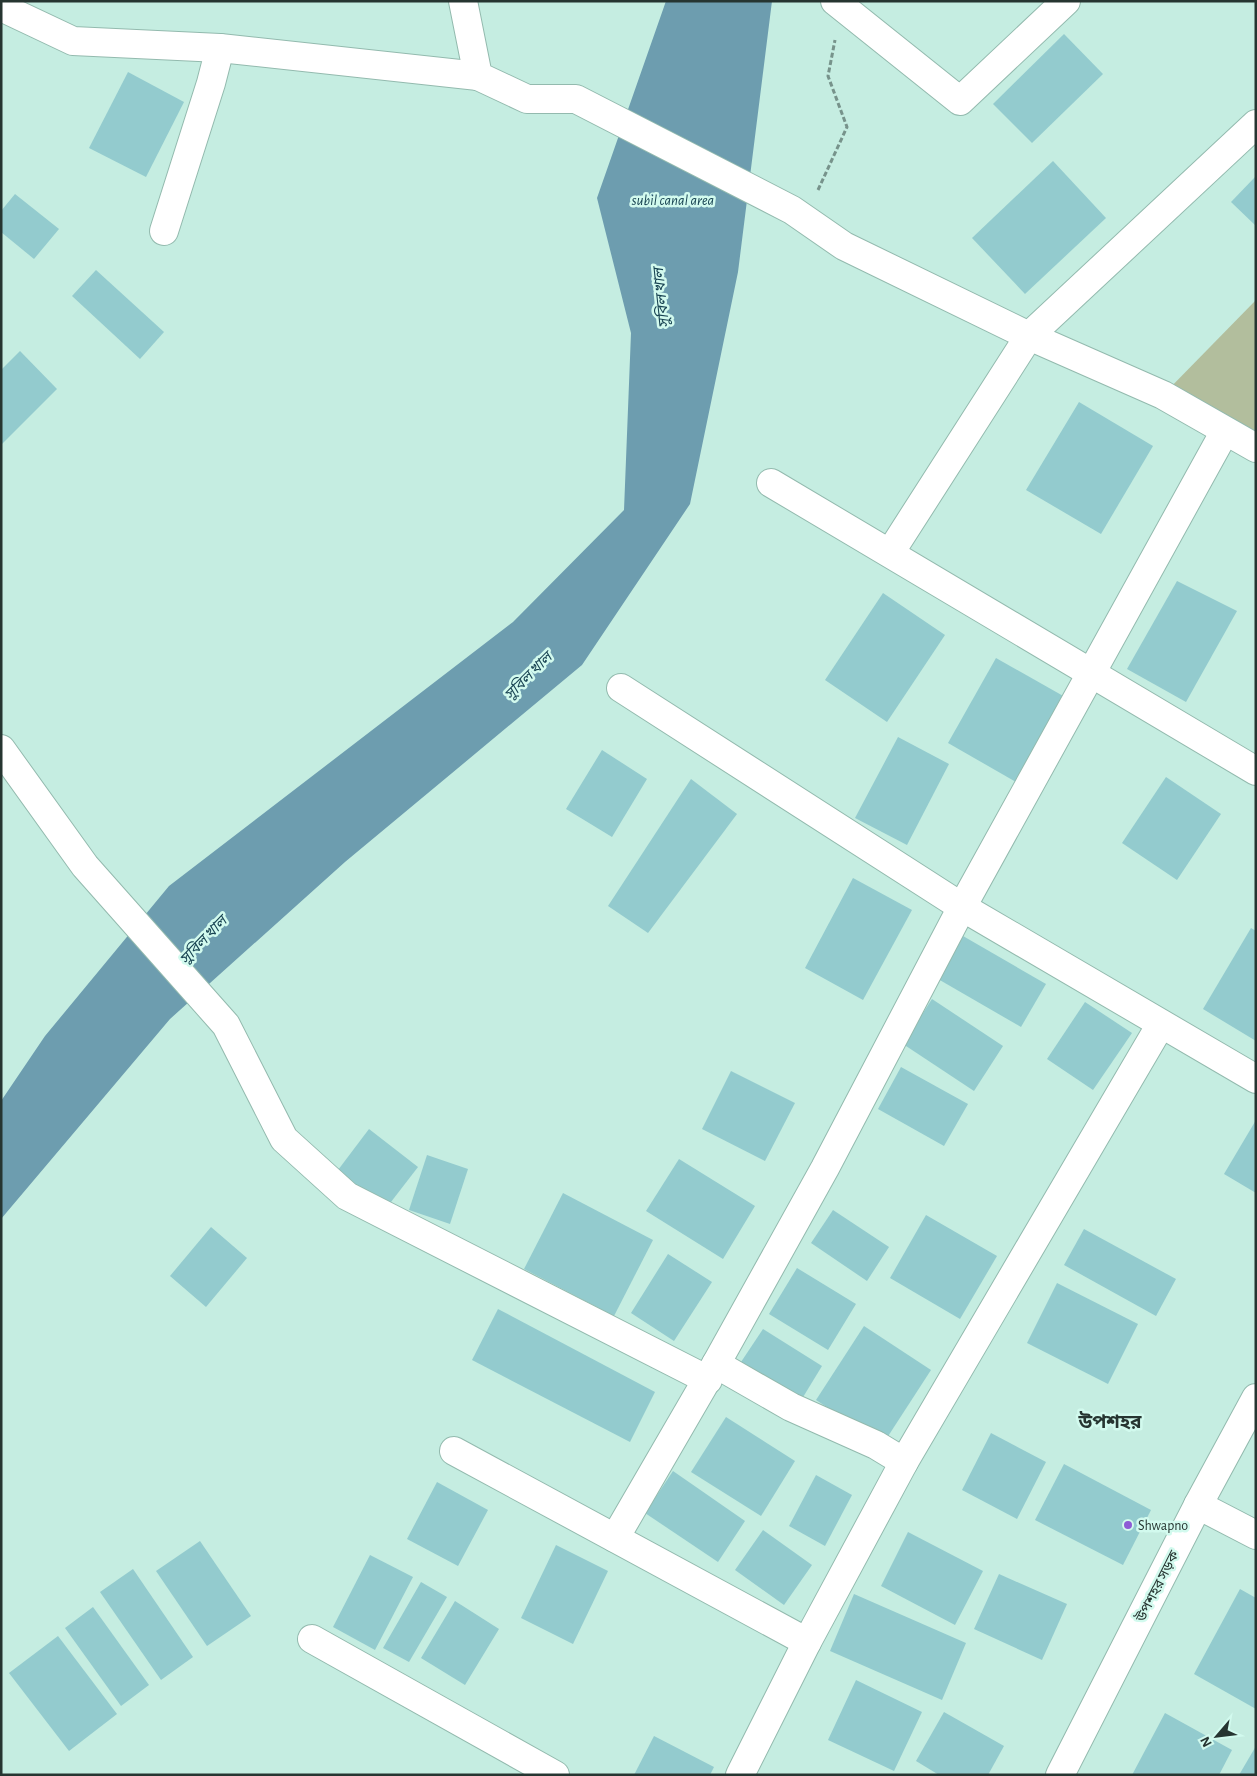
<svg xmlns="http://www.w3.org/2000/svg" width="1257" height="1776" viewBox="0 0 1257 1776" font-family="'Alegreya Sans','Noto Sans Bengali',sans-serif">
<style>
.green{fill:#b2be9d}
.water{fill:#6d9daf}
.building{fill:#93cbce}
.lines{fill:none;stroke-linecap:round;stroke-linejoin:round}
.street-casing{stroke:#93baae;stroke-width:30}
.secondary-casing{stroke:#93baae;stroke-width:30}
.path{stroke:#77938b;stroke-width:3;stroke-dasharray:5 2.5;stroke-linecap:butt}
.street{stroke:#fff;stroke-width:28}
.secondary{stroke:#fff;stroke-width:28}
.poi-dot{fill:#8e5cd5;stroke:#d2faee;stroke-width:2}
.labels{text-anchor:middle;stroke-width:5;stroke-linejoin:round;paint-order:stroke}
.poi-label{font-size:14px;fill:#263531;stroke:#d2faee;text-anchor:start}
.street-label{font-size:14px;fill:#263531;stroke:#d2faee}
.water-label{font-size:15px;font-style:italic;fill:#174251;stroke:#d2faee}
.district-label{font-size:19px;font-weight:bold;fill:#263531;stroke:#d2faee}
</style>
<rect width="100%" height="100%" fill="#c5ede1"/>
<!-- green -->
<polygon class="green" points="1256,300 1256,448 1163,395"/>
<!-- water -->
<polygon class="water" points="666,1 772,1 738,272 690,504 582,665 345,862 170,1019 1,1219 1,1101 45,1036 169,886 513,622 624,510 631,333 597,198"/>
<!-- building -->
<g class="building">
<polygon points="1064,34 1103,74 1032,143 993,104"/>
<polygon points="128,72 184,102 146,177 89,148"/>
<polygon points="1053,161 1106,218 1025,294 972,238"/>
<polygon points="1256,176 1256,226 1231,202"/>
<polygon points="15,194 59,229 34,259 1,232 1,211"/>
<polygon points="96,270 164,332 140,359 72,296"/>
<polygon points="20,351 57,389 1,445 1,370"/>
<polygon points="1079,402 1153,446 1101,534 1026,490"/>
<polygon points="1177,581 1237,611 1186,702 1127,669"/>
<polygon points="883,593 945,635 887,722 825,680"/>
<polygon points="996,658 1065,697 1016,782 948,743"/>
<polygon points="898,737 949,764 907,845 855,818"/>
<polygon points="602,750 647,779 612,837 566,809"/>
<polygon points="1166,777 1221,814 1177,880 1122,843"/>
<polygon points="691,779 737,814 648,933 608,906"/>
<polygon points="853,878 912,910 863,1000 805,968"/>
<polygon points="1251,928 1256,931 1256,1041 1203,1009"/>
<polygon points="963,936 1046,984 1021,1027 938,979"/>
<polygon points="932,999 1003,1046 974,1091 903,1044"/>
<polygon points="1085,1002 1132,1033 1093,1090 1047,1059"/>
<polygon points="901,1067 968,1104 944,1146 878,1109"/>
<polygon points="731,1071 795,1103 765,1161 702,1129"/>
<polygon points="1256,1120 1256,1193 1224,1174"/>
<polygon points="369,1129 418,1167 384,1211 335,1174"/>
<polygon points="427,1155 468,1169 450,1224 409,1210"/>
<polygon points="679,1159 755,1206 723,1259 646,1211"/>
<polygon points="563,1193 653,1240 614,1316 524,1269"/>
<polygon points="833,1210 889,1247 867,1281 811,1243"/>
<polygon points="926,1215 997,1256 960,1319 890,1278"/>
<polygon points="211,1227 247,1258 206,1307 170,1276"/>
<polygon points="1084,1229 1176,1279 1156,1316 1064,1265"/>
<polygon points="668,1254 712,1282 674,1341 631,1313"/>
<polygon points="797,1268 856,1304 828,1350 769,1314"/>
<polygon points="1057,1283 1138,1324 1108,1384 1027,1343"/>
<polygon points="498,1309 655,1392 630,1442 472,1360"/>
<polygon points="864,1326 931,1370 883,1444 816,1400"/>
<polygon points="763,1329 822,1366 797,1407 737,1368"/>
<polygon points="726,1417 795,1461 761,1516 691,1472"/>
<polygon points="991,1433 1046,1462 1017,1519 962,1490"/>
<polygon points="1064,1464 1151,1510 1123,1565 1035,1520"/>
<polygon points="673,1471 745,1521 718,1562 645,1513"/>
<polygon points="816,1475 852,1495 825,1546 789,1526"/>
<polygon points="437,1482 488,1510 458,1566 407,1539"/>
<polygon points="763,1530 812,1565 784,1605 735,1570"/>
<polygon points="908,1532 983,1571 955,1625 881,1586"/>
<polygon points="200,1541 251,1616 207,1646 156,1571"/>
<polygon points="556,1545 608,1571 573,1644 521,1618"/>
<polygon points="370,1555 413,1577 375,1650 333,1627"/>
<polygon points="133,1569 193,1657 161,1680 100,1592"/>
<polygon points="999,1574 1067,1604 1042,1660 974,1629"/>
<polygon points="421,1582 447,1597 409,1662 383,1648"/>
<polygon points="1240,1589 1256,1598 1256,1709 1194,1674"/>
<polygon points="854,1594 966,1643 942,1700 830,1651"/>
<polygon points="455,1601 499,1629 465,1685 421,1658"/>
<polygon points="93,1607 149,1685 121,1706 65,1628"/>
<polygon points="58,1636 117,1714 69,1751 9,1673"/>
<polygon points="856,1680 922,1712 894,1771 828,1740"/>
<polygon points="944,1712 1004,1746 988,1775 939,1775 916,1761"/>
<polygon points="1165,1713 1232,1750 1219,1775 1132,1775"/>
<polygon points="654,1736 714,1767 710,1775 634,1775"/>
<polygon points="1256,1746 1256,1775 1239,1775"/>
</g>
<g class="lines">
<!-- street casing -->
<g class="street-casing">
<g id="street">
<polyline points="463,1 478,76 527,99 576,99 792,210 844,246 1029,336 1163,395 1256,448"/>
<polyline points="835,1 960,101 1066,1"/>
<polyline points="1,7 73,41 220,48 478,76"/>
<polyline points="164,231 211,83 220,48"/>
<polyline points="771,483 1256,771"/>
<polyline points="890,553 1029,336 1256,124"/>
<polyline points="621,688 962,907 1256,1079"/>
<polyline points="716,1364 791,1407 876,1445 904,1462"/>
<polyline points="454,1451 807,1642"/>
<polyline points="1198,1505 1256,1535"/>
<polyline points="615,1538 716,1364 825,1168 962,907 1225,431"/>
<polyline points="312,1639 555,1775"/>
<polyline points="740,1775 807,1642 904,1462 1161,1024"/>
</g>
</g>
<!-- secondary casing -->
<g class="secondary-casing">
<g id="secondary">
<polyline points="1,749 85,866 226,1025 284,1139 347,1196 708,1380"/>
<polyline points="1060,1775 1198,1505 1256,1398"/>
</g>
</g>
<!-- path -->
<polyline class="path" points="818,190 847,127 828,76 835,40"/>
<!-- street -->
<use href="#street" class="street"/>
<!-- secondary -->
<use href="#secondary" class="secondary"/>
</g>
<!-- markers -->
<circle class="poi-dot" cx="1128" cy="1525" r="5"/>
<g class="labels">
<!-- poi labels -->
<g class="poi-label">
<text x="1138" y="1530">Shwapno</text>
</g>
<!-- street labels -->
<g class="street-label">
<text transform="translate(1157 1586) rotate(-63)" y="5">উপশহর সড়ক</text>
</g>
<!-- water labels -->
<g class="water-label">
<text x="673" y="205">subil canal area</text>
<text transform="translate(661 298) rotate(-96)" y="5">সুবিল খাল</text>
<text transform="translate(528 676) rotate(-45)" y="5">সুবিল খাল</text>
<text transform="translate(203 940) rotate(-46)" y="5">সুবিল খাল</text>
</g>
<!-- district labels -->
<g class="district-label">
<text x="1110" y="1428">উপশহর</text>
</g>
</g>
<!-- border -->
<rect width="1257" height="1776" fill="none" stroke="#263531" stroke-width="5"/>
<!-- north arrow -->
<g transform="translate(1217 1736) rotate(242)" stroke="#d2faee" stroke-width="4" paint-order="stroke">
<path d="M0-4L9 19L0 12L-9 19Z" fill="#263531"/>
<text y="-8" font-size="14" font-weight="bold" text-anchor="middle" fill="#263531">N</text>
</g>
</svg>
